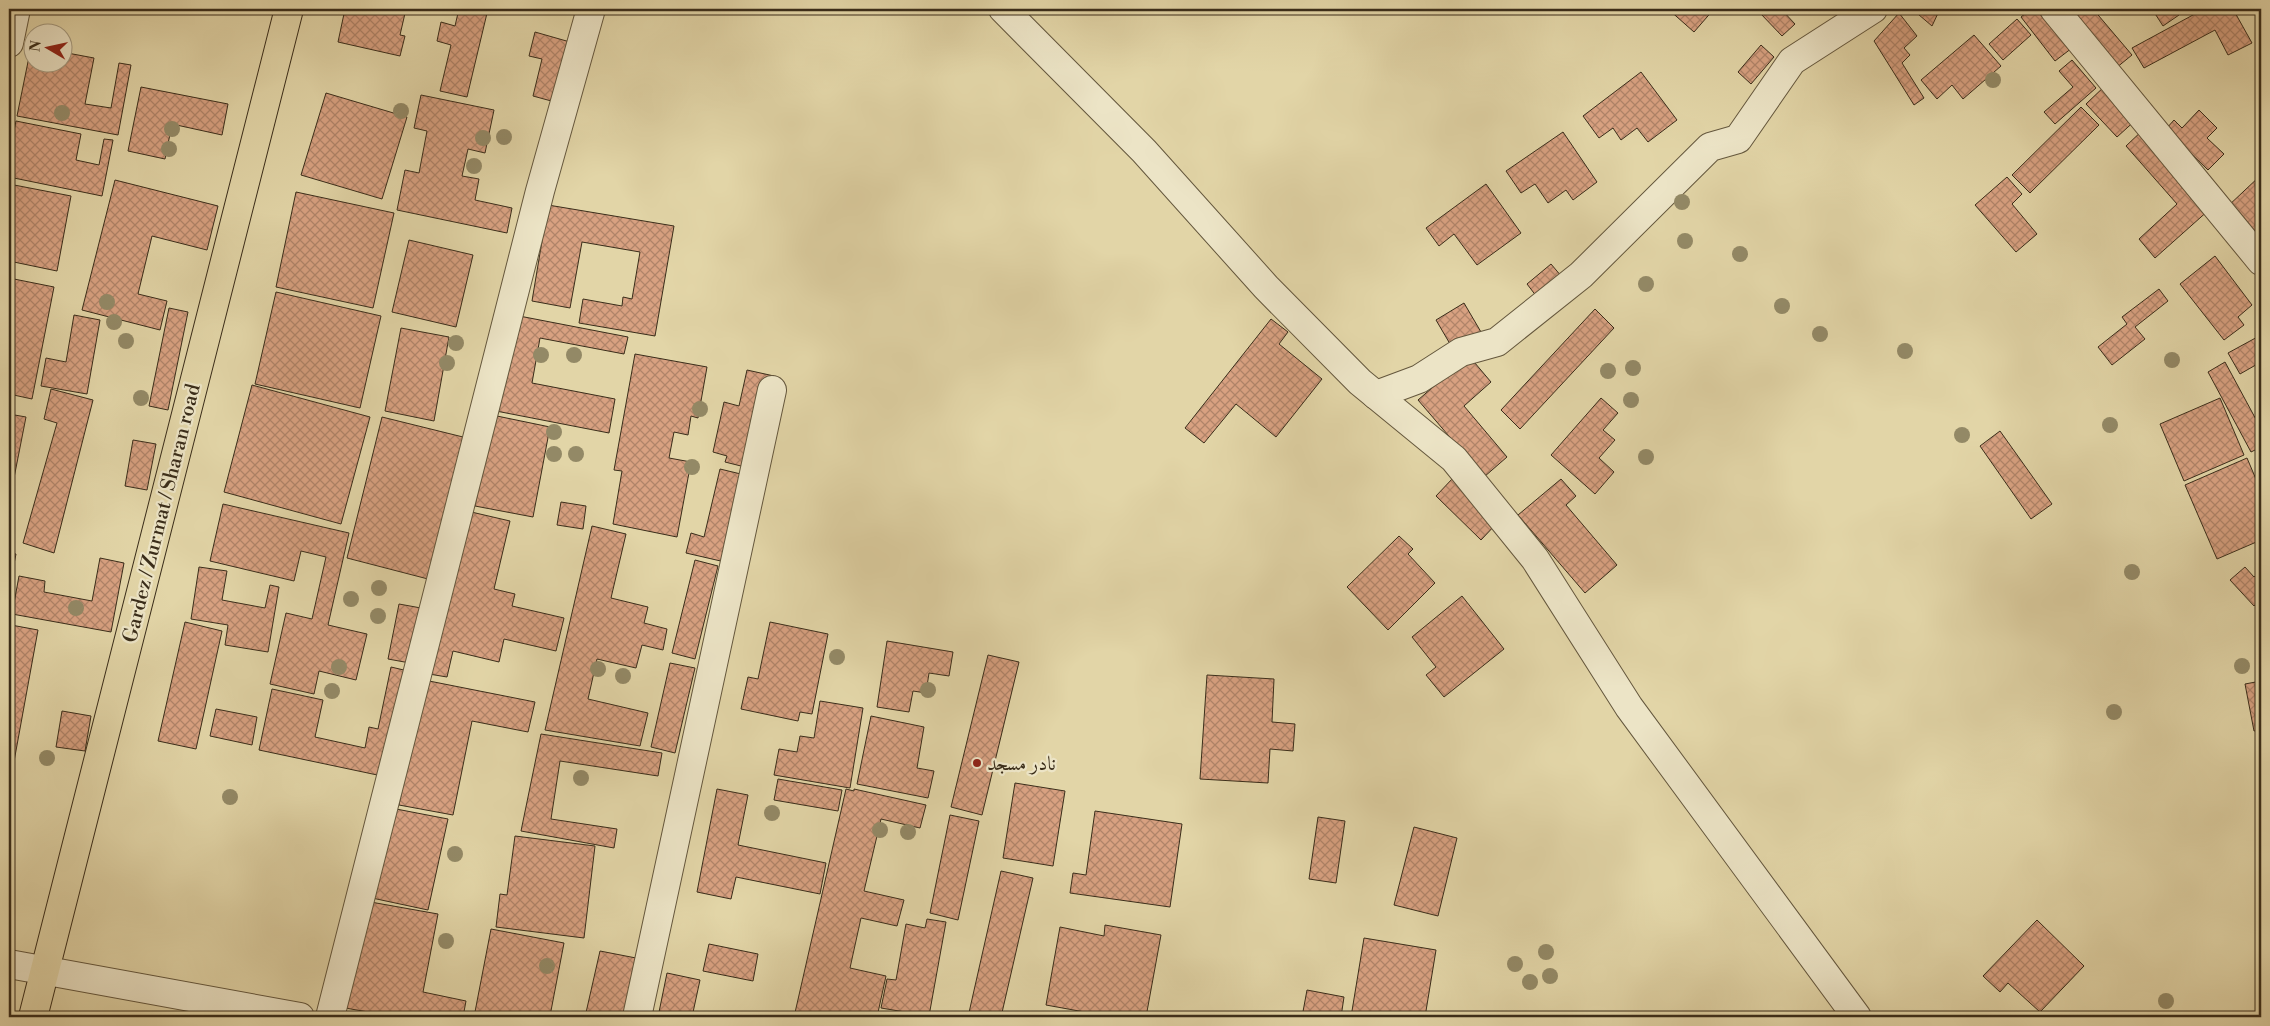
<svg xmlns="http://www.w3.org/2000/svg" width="2270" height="1026" viewBox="0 0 2270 1026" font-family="'Libre Bodoni',Amiri,serif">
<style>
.building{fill:url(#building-cross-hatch);stroke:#3a2d1a}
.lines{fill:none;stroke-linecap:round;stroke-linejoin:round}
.minor-casing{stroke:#64573d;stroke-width:30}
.highway-casing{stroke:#3a2d1a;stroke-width:30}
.minor{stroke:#ece4c6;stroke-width:28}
.highway{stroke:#e2d5a7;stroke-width:28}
.tree{fill:#938966}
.poi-dot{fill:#8f2418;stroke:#ece4c6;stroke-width:2}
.labels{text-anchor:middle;stroke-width:4.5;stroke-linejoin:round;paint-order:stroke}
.street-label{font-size:20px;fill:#3a2d1a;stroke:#ece4c6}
.poi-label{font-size:20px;fill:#3a2d1a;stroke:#ece4c6;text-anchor:start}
</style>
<defs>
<pattern id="building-cross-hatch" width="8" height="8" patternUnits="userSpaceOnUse" patternTransform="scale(1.25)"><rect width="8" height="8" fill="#d8a181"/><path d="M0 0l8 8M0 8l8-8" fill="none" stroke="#b08469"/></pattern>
</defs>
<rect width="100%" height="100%" fill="#e2d5a7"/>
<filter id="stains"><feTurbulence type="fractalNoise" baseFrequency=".004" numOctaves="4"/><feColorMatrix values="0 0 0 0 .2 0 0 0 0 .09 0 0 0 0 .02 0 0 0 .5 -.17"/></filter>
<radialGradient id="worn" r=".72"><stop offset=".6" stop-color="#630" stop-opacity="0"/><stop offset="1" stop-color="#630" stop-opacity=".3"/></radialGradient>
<!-- building -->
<g class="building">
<polygon points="345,9 406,9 400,35 405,36 400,56 338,42"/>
<polygon points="439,9 488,9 467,97 440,91 451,45 437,41 441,22 455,26 458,13"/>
<polygon points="1668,9 1714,9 1694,32"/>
<polygon points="1765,9 1781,9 1795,24 1782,36 1760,13"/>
<polygon points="1912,9 1940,9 1932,26"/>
<polygon points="2031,9 2043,9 2072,48 2055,61 2021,17"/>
<polygon points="2072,9 2093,9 2132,55 2116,68"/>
<polygon points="2152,9 2176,9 2179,15 2163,26"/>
<polygon points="2204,9 2233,9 2252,43 2228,55 2215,30 2144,68 2132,48"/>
<polygon points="1899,13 1917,36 1904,48 1910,55 1902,63 1924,98 1914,105 1874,41"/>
<polygon points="2017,19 2031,35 2003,60 1989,44"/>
<polygon points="535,32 570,42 555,102 533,96 542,59 529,56"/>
<polygon points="1974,35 2001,66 1963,99 1952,85 1937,99 1921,80"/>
<polygon points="1761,45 1774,57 1751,84 1738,72"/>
<polygon points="31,47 32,47 32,62 62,62 62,52 94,58 85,104 111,108 119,63 131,65 118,135 17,116"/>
<polygon points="2072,60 2096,88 2055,124 2044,112 2073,87 2059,71"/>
<polygon points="1641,72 1677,120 1648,142 1637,128 1621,140 1613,128 1599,138 1583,116"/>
<polygon points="2107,84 2138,118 2117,137 2086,104"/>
<polygon points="141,87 228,104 222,135 172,124 165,159 128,151"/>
<polygon points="326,93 407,117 382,199 301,175"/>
<polygon points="421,95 494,110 485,153 468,149 462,176 479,179 475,200 512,208 507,233 397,210 405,170 419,173 427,131 414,128"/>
<polygon points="2081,107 2099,125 2030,193 2012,175"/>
<polygon points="2199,110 2217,128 2207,138 2224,154 2208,170 2166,129 2174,120 2182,128"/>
<polygon points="16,121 81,134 76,160 99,165 104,139 113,140 102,196 9,177 9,155"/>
<polygon points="2145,128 2210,209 2155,258 2139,239 2177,204 2126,146"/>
<polygon points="1563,132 1597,182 1573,200 1566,190 1548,203 1535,184 1521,193 1506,171"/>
<polygon points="2261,175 2261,200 2257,204 2261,209 2261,244 2227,207"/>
<polygon points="2007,177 2022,194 2012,204 2037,234 2016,252 1975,205"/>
<polygon points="115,180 218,206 207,250 152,236 138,294 167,301 160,330 82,310"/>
<polygon points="9,184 71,196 57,271 9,261"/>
<polygon points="1486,184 1521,233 1477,265 1454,234 1439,246 1426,228"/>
<polygon points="296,192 394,213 373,308 276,287"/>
<polygon points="548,205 674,226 655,336 579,323 583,299 622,306 623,297 632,299 640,252 582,242 570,308 532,301"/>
<polygon points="409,240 473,255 456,327 392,312"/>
<polygon points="2215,256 2252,305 2238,317 2244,325 2224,340 2180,284"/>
<polygon points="1551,264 1562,277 1537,297 1527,284"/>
<polygon points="9,278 54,287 32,399 9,394"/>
<polygon points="2159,289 2168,301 2135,327 2145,339 2112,365 2098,347 2127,324 2122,317"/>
<polygon points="276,292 381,316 360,408 255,384"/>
<polygon points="1464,303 1481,332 1453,349 1436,320"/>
<polygon points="169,308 188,312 168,410 149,406"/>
<polygon points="1595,309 1614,328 1520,429 1501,410"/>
<polygon points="74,315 100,320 87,394 41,386 46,358 66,362"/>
<polygon points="514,315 628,337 624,354 540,338 532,383 615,399 609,433 496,411"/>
<polygon points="1271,319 1288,332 1279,344 1322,379 1276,437 1236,404 1204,443 1185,428"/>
<polygon points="401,328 449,337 434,421 385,411"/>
<polygon points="2261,335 2261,362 2240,374 2228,353"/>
<polygon points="635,354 707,367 698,418 691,416 688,435 674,432 669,458 691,462 677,537 613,524 622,471 614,470"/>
<polygon points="1469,356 1491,382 1464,406 1507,457 1484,477 1418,400"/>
<polygon points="2225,362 2259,425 2261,424 2261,447 2251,452 2208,372"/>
<polygon points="747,370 774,376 753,469 725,462 727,456 713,452 724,402 739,406"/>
<polygon points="252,385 370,417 341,524 224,492"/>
<polygon points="51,389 93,400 54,553 23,543 57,423 44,419"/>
<polygon points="1601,398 1618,413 1603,430 1615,440 1599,458 1614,472 1595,494 1551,455"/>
<polygon points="2220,398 2244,455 2184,481 2160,424"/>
<polygon points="9,414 26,417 13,483 9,483"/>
<polygon points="492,415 550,427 533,517 475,506"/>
<polygon points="382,417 463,437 428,579 347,558"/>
<polygon points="2000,431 2052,504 2031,519 1980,446"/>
<polygon points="133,440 156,444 147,490 125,486"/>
<polygon points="2247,458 2261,491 2261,540 2217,559 2185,485"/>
<polygon points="720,469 745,475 725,562 686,553 691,533 704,537"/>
<polygon points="1453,478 1498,522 1481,540 1436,496"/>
<polygon points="1561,479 1576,496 1566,505 1617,565 1585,593 1518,515"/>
<polygon points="561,502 586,506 583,529 557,525"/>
<polygon points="223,504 349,533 328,625 367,634 356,680 319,671 314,694 270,684 286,613 312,619 326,557 301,551 294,581 210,561"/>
<polygon points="467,511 510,521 494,589 515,594 512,606 564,618 556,651 504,639 499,662 453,651 447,677 429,674"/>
<polygon points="592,526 626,534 611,598 648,607 644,623 667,629 663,650 642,645 636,668 597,659 588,699 648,713 640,746 545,730"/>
<polygon points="1399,536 1413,549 1408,554 1435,583 1388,630 1347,587"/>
<polygon points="9,553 16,554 9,589"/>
<polygon points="100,558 124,563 111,632 12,614 19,576 45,581 44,592 92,601"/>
<polygon points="695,560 718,566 695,659 672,653"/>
<polygon points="199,567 227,571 222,600 265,608 270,585 279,587 268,652 225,645 228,625 191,619"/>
<polygon points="2245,567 2254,577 2261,570 2261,599 2254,606 2230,580"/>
<polygon points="1462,596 1504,649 1444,697 1426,675 1436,667 1412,637"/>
<polygon points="399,604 421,608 410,663 388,659"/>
<polygon points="185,622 222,631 196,749 158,741"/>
<polygon points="770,622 828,634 812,714 800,712 798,721 741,709 748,677 758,679"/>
<polygon points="11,625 38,630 9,789 9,640"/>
<polygon points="887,641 953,652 949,676 929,673 926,693 913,691 909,712 877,707"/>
<polygon points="988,655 1019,662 982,815 951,807"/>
<polygon points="670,663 695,668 675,753 651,747"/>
<polygon points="391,667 408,671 382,776 259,750 272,689 323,700 315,737 365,748 369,727 378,729"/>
<polygon points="1207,675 1274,679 1272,722 1295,724 1293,751 1270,749 1268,783 1200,779"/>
<polygon points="424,680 535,702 528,732 472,721 453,815 399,805"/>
<polygon points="2261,681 2261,730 2254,731 2245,684"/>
<polygon points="820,701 863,708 850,788 774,775 779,749 797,752 800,736 814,738"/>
<polygon points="216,709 257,717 252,745 210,736"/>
<polygon points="62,711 91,716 85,751 56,747"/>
<polygon points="871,716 924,727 917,768 934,771 928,798 857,784"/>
<polygon points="541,734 662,753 658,776 560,761 551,819 617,829 614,848 521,831"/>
<polygon points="778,779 842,790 838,811 774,800"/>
<polygon points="1015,783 1065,791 1053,866 1003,858"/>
<polygon points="717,789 748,795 738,845 826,863 820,894 736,877 731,899 697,892"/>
<polygon points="846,789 854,791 854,789 926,805 920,828 881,819 864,891 904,900 897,926 861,918 850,968 886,976 877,1017 864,1015 864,1017 794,1017"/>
<polygon points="391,808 448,819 428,910 372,898"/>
<polygon points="1095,811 1182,824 1170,907 1070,893 1073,873 1086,875"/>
<polygon points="950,815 979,821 958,920 930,913"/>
<polygon points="1318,817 1345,821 1336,883 1309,879"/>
<polygon points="1414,827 1457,838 1438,916 1394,905"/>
<polygon points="515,836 595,846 584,938 496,927 500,894 507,895"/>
<polygon points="1001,871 1033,878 1001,1017 968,1017"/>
<polygon points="365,901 438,914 423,992 466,1001 463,1017 398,1017 345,1008"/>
<polygon points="927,919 946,922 929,1016 881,1008 887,979 896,980 906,924 925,928"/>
<polygon points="2037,920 2084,966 2040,1012 2008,983 2000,992 1983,976"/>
<polygon points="1105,925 1161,935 1146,1017 1112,1017 1046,1005 1060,927 1104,936"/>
<polygon points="491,929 564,943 550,1016 558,1017 474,1017"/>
<polygon points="1364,938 1436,950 1425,1017 1351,1017"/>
<polygon points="709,944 758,954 753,981 703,971"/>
<polygon points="600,951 636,958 623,1017 585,1017"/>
<polygon points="667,973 700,980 692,1017 658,1017"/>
<polygon points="1307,990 1344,997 1341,1017 1302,1017"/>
</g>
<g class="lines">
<!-- minor casing -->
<g class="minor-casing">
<g id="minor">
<polyline points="1003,9 1144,151 1266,287 1360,382 1454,459 1535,559 1629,707 1857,1017"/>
<polyline points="2054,9 2261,261"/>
<polyline points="9,43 16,9"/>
<polyline points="1376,395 1419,379 1461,352 1497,342 1581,275 1710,147 1738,139 1792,61 1873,9"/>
<polyline points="9,964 300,1017"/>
<polyline points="330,1017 540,191 591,9"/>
<polyline points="637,1017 772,390"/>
</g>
</g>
<!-- highway casing -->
<g class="highway-casing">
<polyline id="highway" points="33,1017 289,9"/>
</g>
<!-- minor -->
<use href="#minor" class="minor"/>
<!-- highway -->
<use href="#highway" class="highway"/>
</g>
<!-- trees -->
<g class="tree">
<circle cx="1993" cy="80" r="8"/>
<circle cx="401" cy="111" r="8"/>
<circle cx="62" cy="113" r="8"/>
<circle cx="172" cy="129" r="8"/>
<circle cx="504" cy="137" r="8"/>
<circle cx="483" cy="138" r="8"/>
<circle cx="169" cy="149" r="8"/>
<circle cx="474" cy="166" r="8"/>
<circle cx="1682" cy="202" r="8"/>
<circle cx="1685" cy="241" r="8"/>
<circle cx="1740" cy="254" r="8"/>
<circle cx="1646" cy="284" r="8"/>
<circle cx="107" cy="302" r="8"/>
<circle cx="1782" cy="306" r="8"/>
<circle cx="114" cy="322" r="8"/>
<circle cx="1820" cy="334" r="8"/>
<circle cx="126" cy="341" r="8"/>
<circle cx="456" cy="343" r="8"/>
<circle cx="1905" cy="351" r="8"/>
<circle cx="541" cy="355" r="8"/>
<circle cx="574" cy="355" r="8"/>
<circle cx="2172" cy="360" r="8"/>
<circle cx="447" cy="363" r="8"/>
<circle cx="1633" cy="368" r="8"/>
<circle cx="1608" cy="371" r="8"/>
<circle cx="141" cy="398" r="8"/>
<circle cx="1631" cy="400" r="8"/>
<circle cx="700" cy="409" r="8"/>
<circle cx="2110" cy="425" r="8"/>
<circle cx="554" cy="432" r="8"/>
<circle cx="1962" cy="435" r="8"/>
<circle cx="554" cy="454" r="8"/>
<circle cx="576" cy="454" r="8"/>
<circle cx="1646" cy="457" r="8"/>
<circle cx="692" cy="467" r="8"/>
<circle cx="2132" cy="572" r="8"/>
<circle cx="379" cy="588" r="8"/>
<circle cx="351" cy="599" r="8"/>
<circle cx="76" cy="608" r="8"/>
<circle cx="378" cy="616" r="8"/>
<circle cx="837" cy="657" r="8"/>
<circle cx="2242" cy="666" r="8"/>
<circle cx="339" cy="667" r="8"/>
<circle cx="598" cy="669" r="8"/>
<circle cx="623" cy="676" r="8"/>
<circle cx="928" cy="690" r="8"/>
<circle cx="332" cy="691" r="8"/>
<circle cx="2114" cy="712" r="8"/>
<circle cx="47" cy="758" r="8"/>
<circle cx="581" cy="778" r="8"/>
<circle cx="230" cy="797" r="8"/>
<circle cx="772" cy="813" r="8"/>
<circle cx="880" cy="830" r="8"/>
<circle cx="908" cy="832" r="8"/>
<circle cx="455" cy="854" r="8"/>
<circle cx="446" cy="941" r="8"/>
<circle cx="1546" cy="952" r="8"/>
<circle cx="1515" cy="964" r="8"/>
<circle cx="547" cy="966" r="8"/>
<circle cx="1550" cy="976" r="8"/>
<circle cx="1530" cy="982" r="8"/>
<circle cx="2166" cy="1001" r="8"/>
</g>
<!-- markers -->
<circle class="poi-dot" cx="977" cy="763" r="5"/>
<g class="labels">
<!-- street labels -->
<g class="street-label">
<text transform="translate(161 513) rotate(-76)" y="7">Gardez / Zurmat / Sharan road</text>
</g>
<!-- poi labels -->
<g class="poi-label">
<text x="987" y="770">نادر مسجد</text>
</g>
</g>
<!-- margin -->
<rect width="2270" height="1026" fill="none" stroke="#e2d5a7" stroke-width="30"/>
<rect x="10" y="10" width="2250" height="1006" fill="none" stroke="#3a2d1a" stroke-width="2.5"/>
<rect x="15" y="15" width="2240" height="996" fill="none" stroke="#3a2d1a"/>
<!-- north arrow -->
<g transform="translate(48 48) rotate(279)"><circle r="24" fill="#ece4c6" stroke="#a59b81"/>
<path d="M0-4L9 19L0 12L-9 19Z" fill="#8f2418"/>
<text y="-8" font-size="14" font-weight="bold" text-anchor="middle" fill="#3a2d1a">N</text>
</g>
<rect width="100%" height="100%" filter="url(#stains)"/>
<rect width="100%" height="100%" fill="url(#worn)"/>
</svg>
